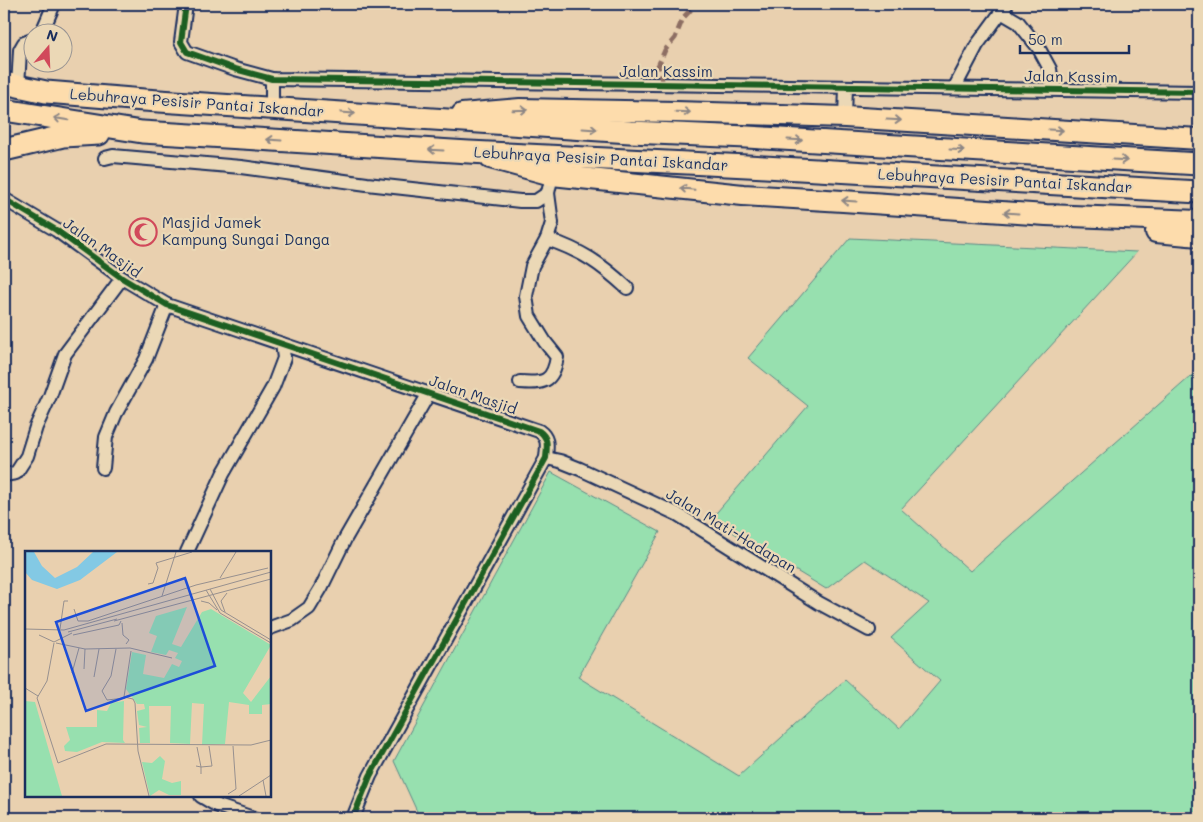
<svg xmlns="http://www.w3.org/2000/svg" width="1203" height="822" viewBox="0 0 1203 822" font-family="Mali,sans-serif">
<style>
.green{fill:#97e0af;stroke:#598886}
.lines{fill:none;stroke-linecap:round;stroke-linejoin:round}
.minor-casing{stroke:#1b2f5e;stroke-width:16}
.primary-casing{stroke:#1b2f5e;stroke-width:24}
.trunk-casing{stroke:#1b2f5e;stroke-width:25}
.minor{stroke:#ebd8b6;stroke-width:12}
.primary{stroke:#fddcac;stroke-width:20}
.trunk{stroke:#fddcac;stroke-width:21}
.quiet{stroke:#8d6e63;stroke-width:5;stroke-dasharray:10 5;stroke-linecap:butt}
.cycleway-casing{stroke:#ebd8b6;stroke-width:9}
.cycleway{stroke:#1b5e20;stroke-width:6}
.oneway{stroke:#8c8685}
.labels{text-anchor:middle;stroke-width:4.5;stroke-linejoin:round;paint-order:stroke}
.street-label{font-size:15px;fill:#1b2f5e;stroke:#ebd8b6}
.poi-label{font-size:15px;fill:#1b2f5e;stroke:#ebd8b6;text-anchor:start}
.inset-road{fill:none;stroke:#97908f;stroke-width:1}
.view{fill:#1d4ed8;fill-opacity:0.15;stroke:#1d4ed8;stroke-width:2.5}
.inset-edge{fill:none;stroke:#1b2f5e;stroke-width:2.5}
</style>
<rect width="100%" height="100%" fill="#e9d0af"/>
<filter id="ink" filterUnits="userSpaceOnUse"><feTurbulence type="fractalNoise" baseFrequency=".02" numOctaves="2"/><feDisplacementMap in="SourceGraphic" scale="10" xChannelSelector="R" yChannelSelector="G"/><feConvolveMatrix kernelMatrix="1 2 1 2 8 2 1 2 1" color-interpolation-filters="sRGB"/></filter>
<g filter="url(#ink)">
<!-- green -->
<polygon class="green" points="850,238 1137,252 901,509 970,571 1199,369 1199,818 420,818 394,761 551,472 660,532 578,677 739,776 845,680 899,729 940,681 891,638 929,603 865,560 826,589 711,519 808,406 748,358"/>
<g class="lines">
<!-- minor casing -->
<g class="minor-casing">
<g id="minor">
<path d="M186 4 181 42 187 52 235 69 272 79C581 84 890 86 1199 92"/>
<polyline points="1001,12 1018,22 1038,47 1050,69 1053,89"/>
<polyline points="42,32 54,4"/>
<polyline points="18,87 20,50 24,43 32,40"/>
<polyline points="955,87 977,45 1007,4"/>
<polyline points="272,108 272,79"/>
<polyline points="845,117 846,87"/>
<polyline points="105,158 113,156 241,167 367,184 520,201 536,201 548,193 552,175"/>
<path d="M4 199 56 230 122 278 167 305 539 431C549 438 547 446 546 458L370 776 353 818"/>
<path d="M547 239C582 251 600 263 627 288"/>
<path d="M520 382C544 384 553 382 557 357L545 342 529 316 526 296 532 266 547 239 552 223 548 193"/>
<polyline points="546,458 560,461 580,469 677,514 819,603 869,630"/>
<polyline points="103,468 106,437 116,413 146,359 167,305"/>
<polyline points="4,475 16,473 27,456 36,427 50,396 65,354 122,278"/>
<polyline points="187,552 223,474 273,387 284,358 282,344"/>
<polyline points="270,628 292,620 309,608 321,588 345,539 429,393"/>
<polyline points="201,796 218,806 253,818"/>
</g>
</g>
<!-- primary casing -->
<g class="primary-casing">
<g id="primary">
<polyline points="462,114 520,109 676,112 845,117 1199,139"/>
<polyline points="490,158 552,175 743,195 843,201 1046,215 1199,221"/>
<polyline points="1156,232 1199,236"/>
</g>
</g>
<!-- trunk casing -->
<g class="trunk-casing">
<g id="trunk">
<polyline points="4,83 46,92 144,100 630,132 747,137 1199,164"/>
<polyline points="4,110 142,132 469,152 747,166 1199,192"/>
<polyline points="4,150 63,136 99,134"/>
</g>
</g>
<!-- minor -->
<use href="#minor" class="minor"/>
<!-- primary -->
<use href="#primary" class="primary"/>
<!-- trunk -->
<use href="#trunk" class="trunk"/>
<!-- quiet -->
<polyline class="quiet" points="663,84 658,66 665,50 675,38 683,18 696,4"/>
<!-- cycleway casing -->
<g class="cycleway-casing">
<g id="cycleway">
<path d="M186 4 181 42 187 52 235 69 272 79C581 84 890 86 1199 92"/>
<path d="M4 199 56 230 122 278 167 305 539 431C549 438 547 446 546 458L370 776 353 818"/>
</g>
</g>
<!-- cycleway -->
<use href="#cycleway" class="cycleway"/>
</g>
<!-- one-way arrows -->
<defs><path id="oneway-shaft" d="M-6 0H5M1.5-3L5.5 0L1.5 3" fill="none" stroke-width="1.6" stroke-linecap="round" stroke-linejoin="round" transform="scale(1.25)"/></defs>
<g class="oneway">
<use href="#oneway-shaft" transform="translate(520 110) rotate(-2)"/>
<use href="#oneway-shaft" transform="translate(683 112) rotate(2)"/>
<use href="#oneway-shaft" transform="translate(348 113) rotate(4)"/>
<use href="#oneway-shaft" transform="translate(61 119) rotate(-171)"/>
<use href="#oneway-shaft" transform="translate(894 120) rotate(3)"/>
<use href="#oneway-shaft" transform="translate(590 129) rotate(4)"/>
<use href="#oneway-shaft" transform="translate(1056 130) rotate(3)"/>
<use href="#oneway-shaft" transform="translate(274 140) rotate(-176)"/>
<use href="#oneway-shaft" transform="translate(795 140) rotate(3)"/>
<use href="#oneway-shaft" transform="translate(436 150) rotate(-177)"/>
<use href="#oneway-shaft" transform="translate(957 150) rotate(3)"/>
<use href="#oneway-shaft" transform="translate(1120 160) rotate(3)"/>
<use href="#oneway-shaft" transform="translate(687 189) rotate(-174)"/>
<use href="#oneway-shaft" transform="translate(849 201) rotate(-176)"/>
<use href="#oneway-shaft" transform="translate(1011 213) rotate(-176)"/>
</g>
</g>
<!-- icons -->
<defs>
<g id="mosque-ring" transform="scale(1.4375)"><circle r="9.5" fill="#ebd8b6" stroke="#d1495b" stroke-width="1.5"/><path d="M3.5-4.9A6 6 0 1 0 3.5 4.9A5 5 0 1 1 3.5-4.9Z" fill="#d1495b"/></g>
</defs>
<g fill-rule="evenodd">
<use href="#mosque-ring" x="143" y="232"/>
</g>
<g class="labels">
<!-- street labels -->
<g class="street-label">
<text x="666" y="77">Jalan Kassim</text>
<text transform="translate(1071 77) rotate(1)" y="5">Jalan Kassim</text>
<text transform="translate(197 103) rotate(4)" y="5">Lebuhraya Pesisir Pantai Iskandar</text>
<text transform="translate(601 159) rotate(3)" y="5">Lebuhraya Pesisir Pantai Iskandar</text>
<text transform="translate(1005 181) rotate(3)" y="5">Lebuhraya Pesisir Pantai Iskandar</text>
<text transform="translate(102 248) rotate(35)" y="5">Jalan Masjid</text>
<text transform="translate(473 395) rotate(19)" y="5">Jalan Masjid</text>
<text transform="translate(731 531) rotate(31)" y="5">Jalan Mati-Hadapan</text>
</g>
<!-- poi labels -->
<g class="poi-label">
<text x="162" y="228">Masjid Jamek<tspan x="162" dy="17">Kampung Sungai Danga</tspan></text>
</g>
</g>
<!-- overview -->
<g transform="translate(25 551)">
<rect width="246" height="246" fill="#e9d0af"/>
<path d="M162 56 147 93 156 96 177 61 186 58 246 94 218 142 226 151 246 125V153L237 154V163H224V154L204 151 200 193 177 194 179 153 167 152 165 193 145 192 146 155H124L125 192H115L114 177 122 176 114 174 112 160 120 158 119 153H112L101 138 107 101 121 104 118 123 139 127 147 113 154 116 157 110 150 107 153 102 144 99 141 104 126 101 132 85 124 82 131 65ZM0 150 10 151 37 245H0ZM99 150 98 189 100 192 77 191 52 201 40 200 39 195 45 189 41 176H72V159L82 160 86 152ZM135 205 140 210 137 228 147 232 156 230V244H144L134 239 125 245 117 211 127 212Z" fill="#97e0af"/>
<path d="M0 1H9L17 15 30 27 52 16 68 1H92L55 29 32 38 7 29 0 21Z" fill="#83c9e4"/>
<path class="inset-road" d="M195 27 211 1M123 33 128 32 133 17 131 12 167 1M185 38 196 59 246 89M181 39 195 62 246 92M137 45 151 1M176 50 184 52 192 59M49 58 53 70H63L171 34 243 17M200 61 196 50 202 42M89 70 246 28M97 72 98 84 104 89 101 93M0 78 39 79 246 21M35 78 39 50H43M43 81 92 68M14 84 29 91 47 82M48 84 94 74 96 70M29 92 22 130 12 147 33 212 81 193 226 194 246 189M31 92 60 98 105 97 147 107M91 98 86 125 77 140 82 149 100 147M106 100 99 146 108 148 110 152 113 200 124 245M59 118 60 98M47 122 54 97M69 126 74 98M0 137 13 145M171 215 176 216 172 196M176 223V216L187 215 184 195M238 229 241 245M203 243 211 238 208 195M214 245 246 224"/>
<path class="view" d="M160 27 190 115 61 160 31 71Z"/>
<rect width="246" height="246" class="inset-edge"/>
</g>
<!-- margin -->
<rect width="1203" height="822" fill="none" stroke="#ebd8b6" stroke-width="20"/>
<rect x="10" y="10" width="1183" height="802" fill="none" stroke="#1b2f5e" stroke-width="2" filter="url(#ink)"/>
<!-- north arrow -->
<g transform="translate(48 48) rotate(19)"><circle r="24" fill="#ebd8b6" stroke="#989493"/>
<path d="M0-4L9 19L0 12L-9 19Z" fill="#d1495b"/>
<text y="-8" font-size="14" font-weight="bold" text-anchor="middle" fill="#1b2f5e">N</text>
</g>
<!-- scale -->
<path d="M1020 45v8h109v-8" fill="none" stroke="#1b2f5e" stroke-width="2.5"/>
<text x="1028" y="45" font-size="15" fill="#1b2f5e" stroke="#ebd8b6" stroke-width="4" paint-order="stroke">50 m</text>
</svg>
